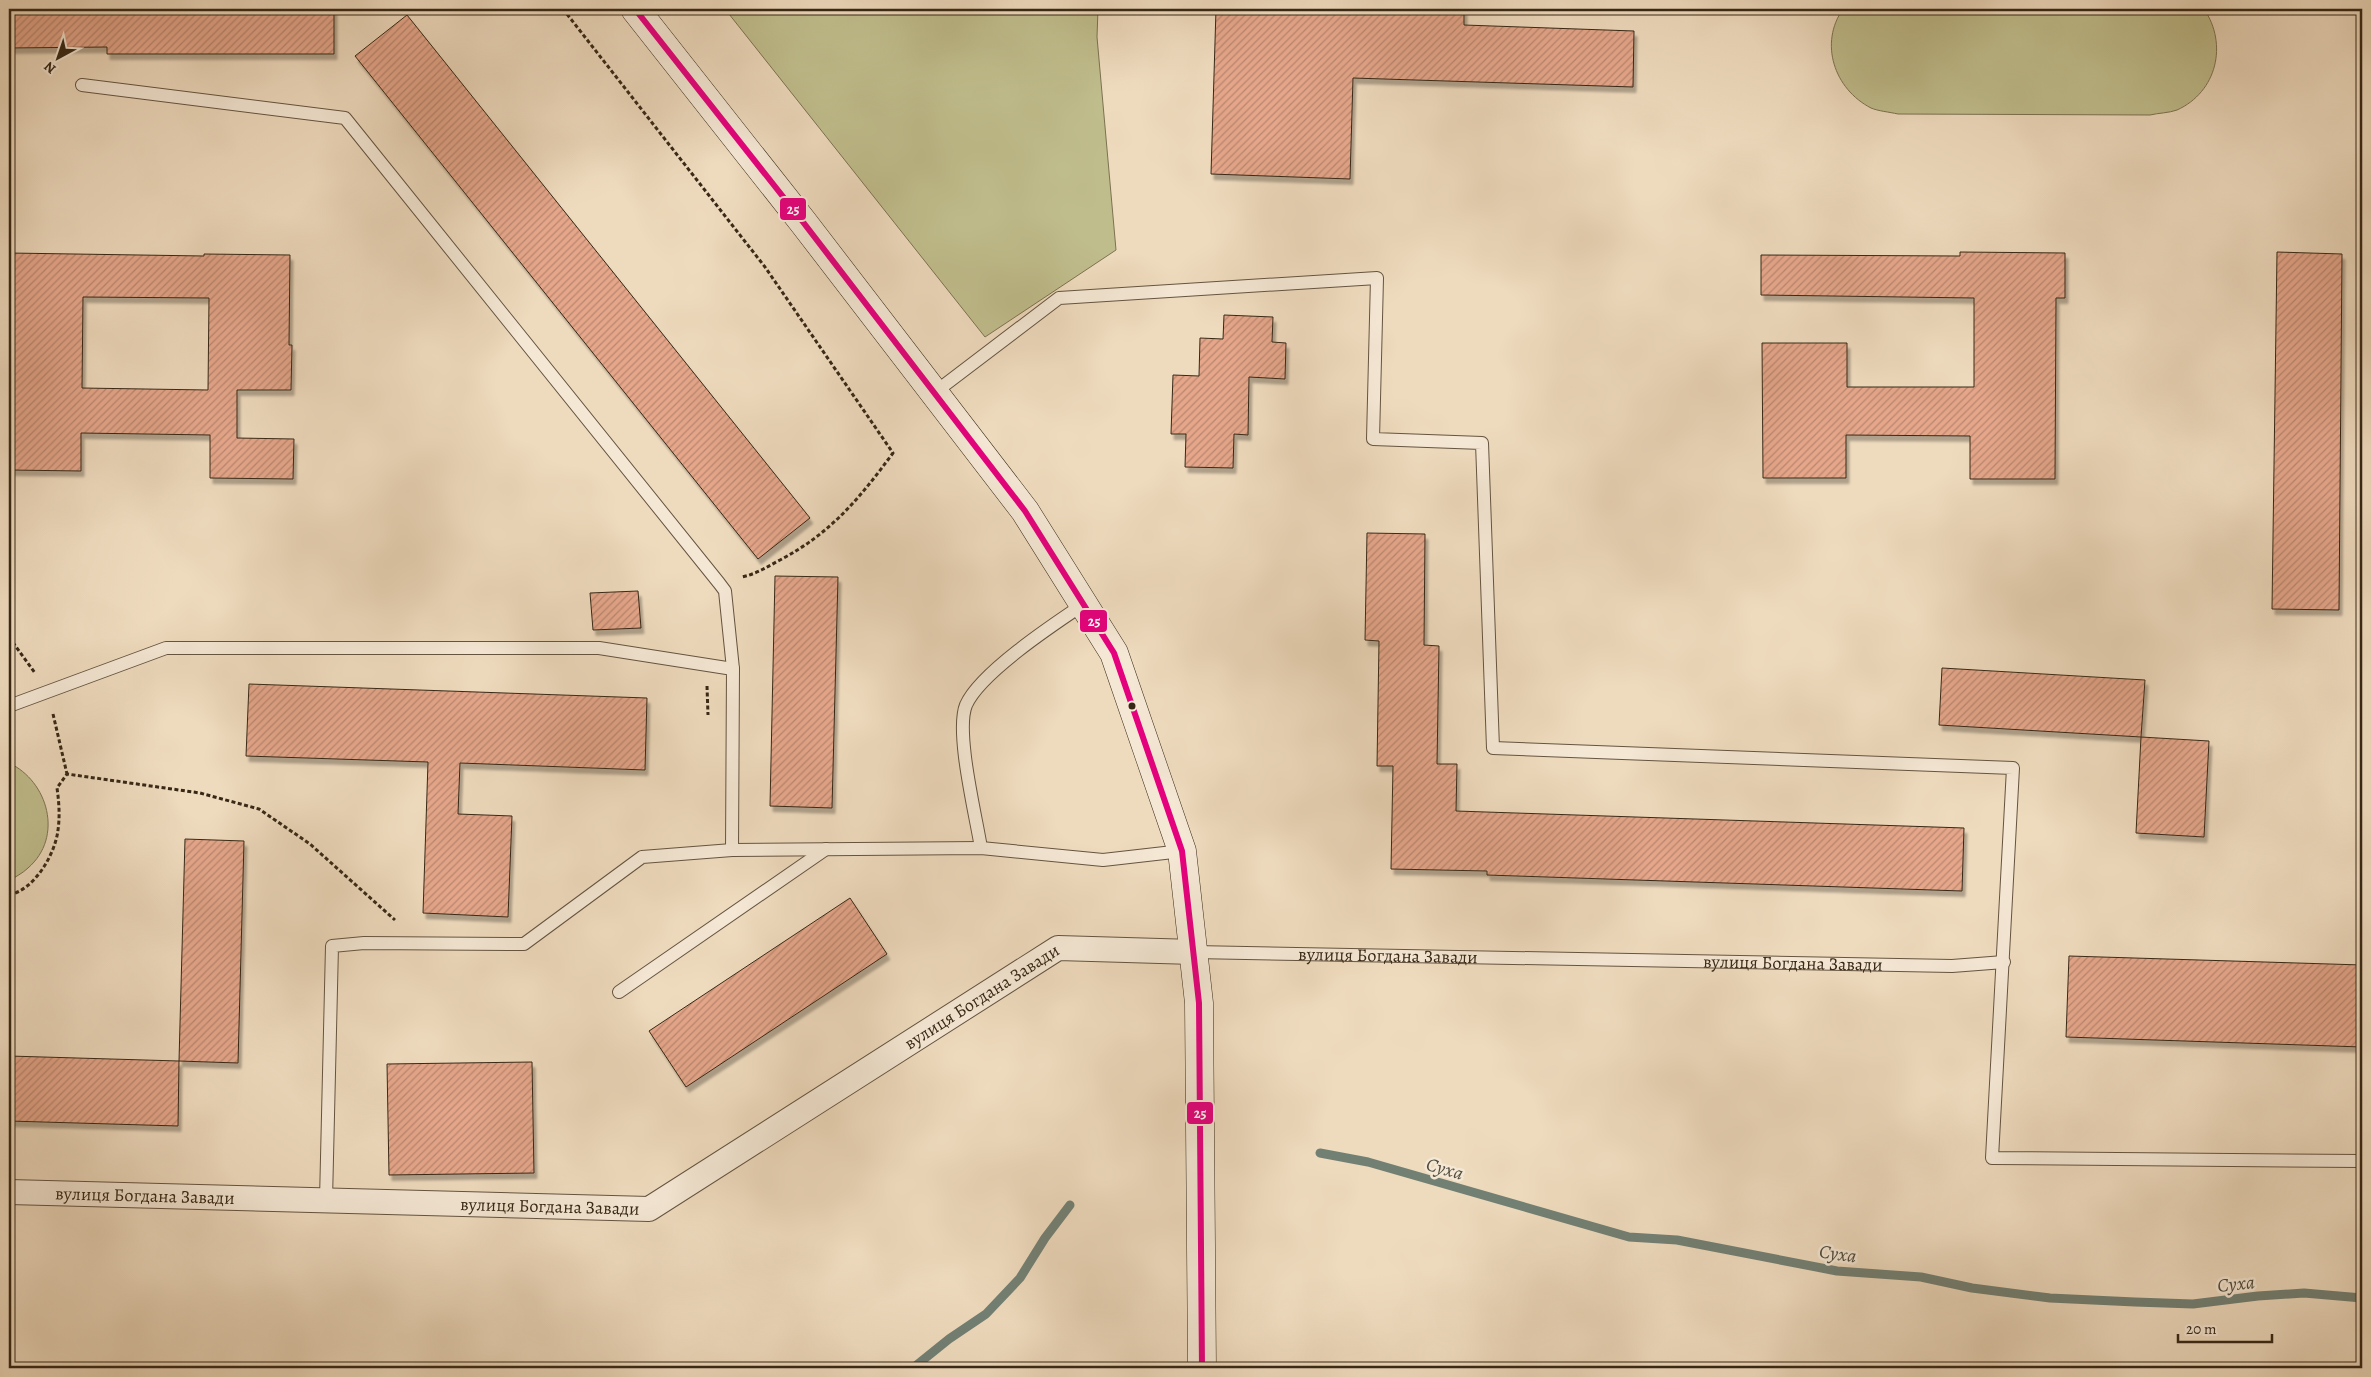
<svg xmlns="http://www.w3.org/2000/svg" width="2371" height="1377" viewBox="0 0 2371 1377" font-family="Alegreya,serif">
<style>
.green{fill:#c0bd8c;stroke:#7c7251}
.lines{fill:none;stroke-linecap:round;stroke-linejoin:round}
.stream{stroke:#728074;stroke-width:9}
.building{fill:url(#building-hatch);stroke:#372816;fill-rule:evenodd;filter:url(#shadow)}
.lane-casing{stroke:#655440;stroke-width:14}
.street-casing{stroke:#655440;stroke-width:26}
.secondary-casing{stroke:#372816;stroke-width:29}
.path{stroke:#372816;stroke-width:3;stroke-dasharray:4 2.5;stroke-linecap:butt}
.lane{stroke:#f4e7d4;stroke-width:12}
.street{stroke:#f4e7d4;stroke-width:24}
.secondary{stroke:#f4e7d4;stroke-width:28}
.bus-1-casing{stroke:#f4e7d4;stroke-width:10}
.bus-1{stroke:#e5007d;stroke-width:6}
.bus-dot{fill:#372816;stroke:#f4e7d4;stroke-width:2}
.labels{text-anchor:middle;stroke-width:5;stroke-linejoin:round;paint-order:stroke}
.street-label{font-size:18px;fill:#372816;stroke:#f4e7d4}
.water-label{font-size:19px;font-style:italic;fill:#504c3d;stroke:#f4e7d4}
.line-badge{stroke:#f4e7d4;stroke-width:2}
.badge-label{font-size:14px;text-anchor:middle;font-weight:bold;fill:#fff}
</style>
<defs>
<pattern id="building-hatch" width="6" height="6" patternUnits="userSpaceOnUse" patternTransform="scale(1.25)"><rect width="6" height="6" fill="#e5a68a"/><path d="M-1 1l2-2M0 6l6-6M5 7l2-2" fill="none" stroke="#ba8770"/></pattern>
<filter id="shadow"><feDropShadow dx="3" dy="5.5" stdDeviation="1" flood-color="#0004"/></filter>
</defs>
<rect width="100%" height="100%" fill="#eedabd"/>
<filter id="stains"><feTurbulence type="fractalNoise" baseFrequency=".004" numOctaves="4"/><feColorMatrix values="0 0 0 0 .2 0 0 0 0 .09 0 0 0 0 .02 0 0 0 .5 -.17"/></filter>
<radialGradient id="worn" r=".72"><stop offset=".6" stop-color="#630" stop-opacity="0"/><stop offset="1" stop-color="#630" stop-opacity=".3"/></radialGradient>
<!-- green -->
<g class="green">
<polygon points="725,9 1098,9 1097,37 1116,250 985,337"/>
<path d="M1843 9H2204C2228 44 2217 92 2177 110 2169 113 2158 113 2150 115L1898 114C1889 112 1878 111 1871 108 1834 89 1819 43 1843 9Z"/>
<path d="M9 763C48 781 64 837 28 868 23 873 15 877 9 881Z"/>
</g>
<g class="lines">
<!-- stream -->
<g class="stream">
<polyline points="1320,1153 1368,1162 1629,1237 1677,1240 1837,1271 1921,1277 1972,1288 2050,1298 2135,1302 2193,1304 2258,1296 2304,1293 2362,1298"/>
<polyline points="913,1368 949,1339 986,1314 1020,1278 1045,1238 1070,1205"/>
</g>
</g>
<!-- building -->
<g class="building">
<polygon points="9,9 334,9 334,54 107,54 107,47 9,48"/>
<polygon points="1216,9 1464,9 1464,25 1634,31 1633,87 1353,78 1350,179 1211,174"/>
<polygon points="407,15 810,518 758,559 355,56"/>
<polygon points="1960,252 2065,253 2065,298 2056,298 2055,479 1970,479 1970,436 1846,435 1846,478 1763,478 1762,343 1847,343 1847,387 1974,387 1974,298 1761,295 1761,255 1960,256"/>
<polygon points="2277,252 2342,254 2339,610 2272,609"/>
<path d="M9 253 204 256V254L290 255 289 345H292L291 390H237V438L294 439 293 479 210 478V435L81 433V471L9 470ZM83 297 209 298 208 390 82 388Z"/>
<polygon points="1224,315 1273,317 1272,342 1286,343 1285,379 1249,377 1248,435 1234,434 1233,468 1185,467 1186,434 1171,434 1173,375 1199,376 1200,338 1223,339"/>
<polygon points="1367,533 1425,534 1424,645 1439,646 1437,764 1457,764 1456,811 1964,828 1962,891 1487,875 1487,871 1391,869 1393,766 1377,766 1379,641 1365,640"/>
<polygon points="775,576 838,577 832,808 770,806"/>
<polygon points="638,591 641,628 593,630 590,593"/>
<polygon points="1942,668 2145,680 2141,737 1939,725"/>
<polygon points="249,684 647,698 645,770 460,763 458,814 512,816 508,917 423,913 428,762 246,756"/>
<polygon points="2141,737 2209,741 2204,837 2136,833"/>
<polygon points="185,839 244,841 238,1063 179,1061"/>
<polygon points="850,898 887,954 686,1087 649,1031"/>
<polygon points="2069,956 2362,965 2362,1047 2066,1037"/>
<polygon points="9,1056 179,1061 178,1126 9,1121"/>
<polygon points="532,1062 534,1173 389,1175 387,1064"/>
</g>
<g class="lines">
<!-- lane casing -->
<g class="lane-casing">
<g id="lane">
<polyline points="82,85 345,118 719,583 725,591 733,669"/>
<polyline points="934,393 1059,298 1377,278 1373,439 1482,443 1493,748 2013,768 1992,1158 2362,1161"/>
<polyline points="9,706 166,648 599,648 733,669 732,850"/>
<path d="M981 848C976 816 955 732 966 705 980 673 1054 624 1084 604"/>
<path id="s1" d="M1194 952 1952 966 2004 962"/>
<polyline points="619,992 826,849"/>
<polyline points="326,1200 332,946 364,943 524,944 642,857 732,850 981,848 1103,860 1182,851"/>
</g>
</g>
<!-- street casing -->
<g class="street-casing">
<g id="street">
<path id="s2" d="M9 1192 649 1209 1058 948 1194 952"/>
</g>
</g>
<!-- secondary casing -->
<g class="secondary-casing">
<polyline id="secondary" points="635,9 803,222 1025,511 1114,653 1182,851 1199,1003 1202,1368"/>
</g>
<!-- path -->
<g class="path">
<path d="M563 9 765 267 893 453C859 499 831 533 780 560 767 567 756 574 742 577"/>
<polyline points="9,637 35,673"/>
<polyline points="707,686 708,715"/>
<polyline points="53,714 67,774"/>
<path d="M9 895C34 890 55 855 58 830 60 816 59 802 57 788L67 774 200 793 259 809 310 844 395 920"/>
</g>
<!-- lane -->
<use href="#lane" class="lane"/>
<!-- street -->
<use href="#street" class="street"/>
<!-- secondary -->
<use href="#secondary" class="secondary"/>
<!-- bus-1 casing -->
<g class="bus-1-casing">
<polyline id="bus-1" points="635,9 803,222 1025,511 1114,653 1182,851 1199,1003 1202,1368"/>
</g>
<!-- bus-1 -->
<use href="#bus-1" class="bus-1"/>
</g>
<!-- markers -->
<circle class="bus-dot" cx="1132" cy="706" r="4.5"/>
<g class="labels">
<!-- street labels -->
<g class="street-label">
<text dy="6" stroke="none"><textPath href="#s1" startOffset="194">вулиця Богдана Завади</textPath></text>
<text dy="6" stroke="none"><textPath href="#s1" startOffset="599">вулиця Богдана Завади</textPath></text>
<text dy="6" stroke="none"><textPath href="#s2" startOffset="1035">вулиця Богдана Завади</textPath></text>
<text dy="6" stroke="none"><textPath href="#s2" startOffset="136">вулиця Богдана Завади</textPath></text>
<text dy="6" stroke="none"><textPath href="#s2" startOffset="541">вулиця Богдана Завади</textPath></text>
</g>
<!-- water labels -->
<g class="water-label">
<text transform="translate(1445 1168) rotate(16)" y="7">Суха</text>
<text transform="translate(1838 1253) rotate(8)" y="7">Суха</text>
<text transform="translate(2236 1283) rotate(-6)" y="7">Суха</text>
</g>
</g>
<g class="line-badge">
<rect x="779" y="197" width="28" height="24" rx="5" fill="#e5007d"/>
<rect x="1079" y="609" width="29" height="24" rx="5" fill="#e5007d"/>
<rect x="1186" y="1101" width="28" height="24" rx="5" fill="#e5007d"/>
</g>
<g class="badge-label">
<text x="793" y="214">25</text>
<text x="1094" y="626">25</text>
<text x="1200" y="1118">25</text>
</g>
<!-- margin -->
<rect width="2371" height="1377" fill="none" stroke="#eedabd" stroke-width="30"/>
<rect x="10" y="10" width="2351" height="1357" fill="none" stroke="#372816" stroke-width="2.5"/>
<rect x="15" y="15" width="2341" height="1347" fill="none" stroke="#372816"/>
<!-- north arrow -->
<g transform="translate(58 58) rotate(220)" stroke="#f4e7d4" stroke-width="4" paint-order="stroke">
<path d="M0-4L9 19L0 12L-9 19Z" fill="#372816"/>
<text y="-8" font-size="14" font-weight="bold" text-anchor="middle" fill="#372816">N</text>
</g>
<!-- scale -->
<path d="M2178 1334v8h94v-8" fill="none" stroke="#372816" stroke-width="2.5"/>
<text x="2186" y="1334" font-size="15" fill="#372816" stroke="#f4e7d4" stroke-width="4" paint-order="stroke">20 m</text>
<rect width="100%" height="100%" filter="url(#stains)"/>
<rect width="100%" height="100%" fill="url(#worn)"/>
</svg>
